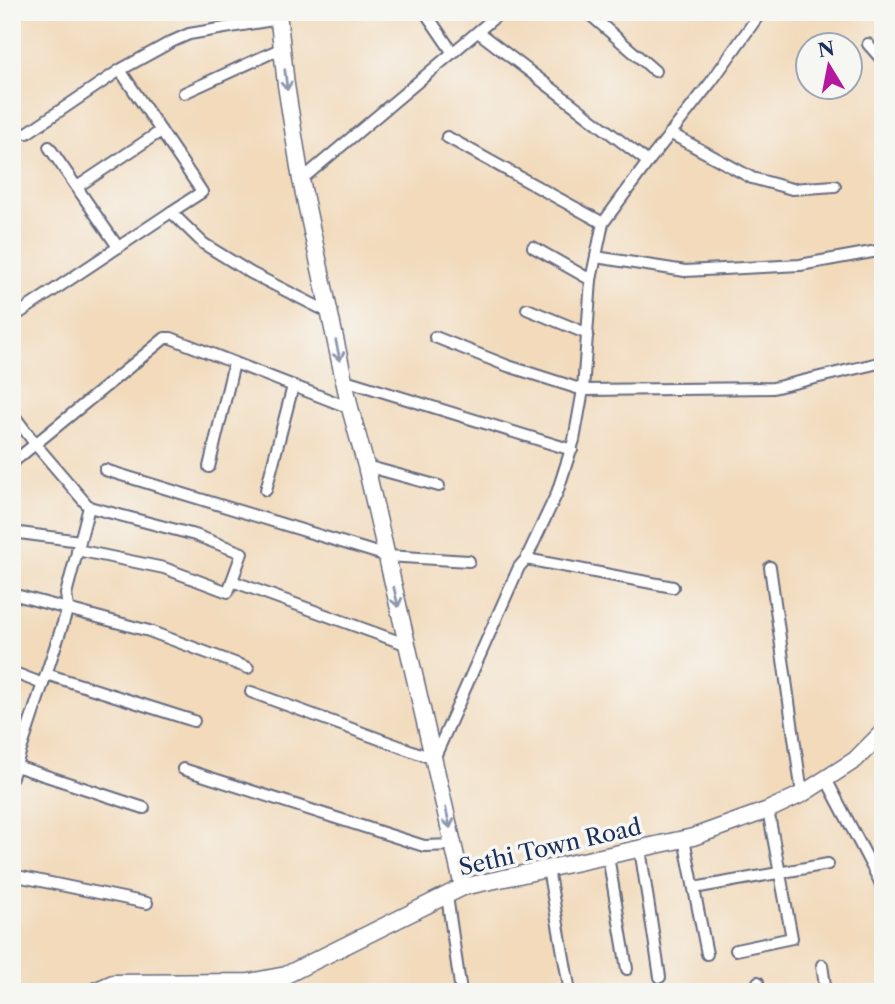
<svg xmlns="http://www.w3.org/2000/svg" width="895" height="1004" viewBox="0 0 895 1004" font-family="'Libre Caslon Text',serif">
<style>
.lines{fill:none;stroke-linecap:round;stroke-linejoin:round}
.street-casing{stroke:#666b7f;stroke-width:14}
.secondary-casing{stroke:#666b7f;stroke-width:19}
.street{stroke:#fff;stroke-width:10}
.secondary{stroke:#fff;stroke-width:16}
.oneway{stroke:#8d97ae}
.labels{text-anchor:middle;stroke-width:7;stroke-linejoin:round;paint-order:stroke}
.street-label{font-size:23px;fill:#1b2f5e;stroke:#f6f6f2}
</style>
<rect width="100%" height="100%" fill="#f6f6f2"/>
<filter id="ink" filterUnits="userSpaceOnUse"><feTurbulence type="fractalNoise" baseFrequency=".0143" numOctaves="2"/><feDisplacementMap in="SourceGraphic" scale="14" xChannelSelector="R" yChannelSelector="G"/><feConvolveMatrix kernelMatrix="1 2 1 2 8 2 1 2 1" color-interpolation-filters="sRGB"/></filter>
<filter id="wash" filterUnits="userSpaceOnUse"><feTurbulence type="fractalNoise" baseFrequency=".00686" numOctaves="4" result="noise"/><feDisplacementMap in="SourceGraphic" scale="28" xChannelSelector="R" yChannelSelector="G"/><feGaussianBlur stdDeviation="1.57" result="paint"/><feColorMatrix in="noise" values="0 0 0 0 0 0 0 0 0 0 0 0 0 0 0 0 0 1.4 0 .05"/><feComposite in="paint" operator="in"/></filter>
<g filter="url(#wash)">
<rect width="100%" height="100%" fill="#f2dabb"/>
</g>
<g filter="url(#ink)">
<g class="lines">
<!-- street casing -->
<g class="street-casing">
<g id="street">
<polyline points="425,12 453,53"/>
<polyline points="587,12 655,71"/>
<polyline points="478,32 648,162"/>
<polyline points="868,44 883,61"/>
<polyline points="120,70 202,192 171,212"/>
<polyline points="184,93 282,48"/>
<polyline points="27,133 120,70 171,42 189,34 279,19"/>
<polyline points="670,133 752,178 792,189 835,186"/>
<polyline points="447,137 603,223"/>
<polyline points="49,147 118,247"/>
<polyline points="301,180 501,12"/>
<polyline points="77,187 161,131"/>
<polyline points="533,247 591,280"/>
<polyline points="596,257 685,271 800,265 883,250"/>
<polyline points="527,309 588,334"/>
<polyline points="12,318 171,212 204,244 251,273 330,313"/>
<polyline points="435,337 508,366 583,390 773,388 883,362"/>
<polyline points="345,380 572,450"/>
<polyline points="12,413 36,445 89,507 195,535 242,553 228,592 164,568 77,550"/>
<polyline points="12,463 165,338 171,338 350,408"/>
<polyline points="366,466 439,486"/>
<polyline points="209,467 234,363"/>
<polyline points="105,470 387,556 469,561"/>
<polyline points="266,490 293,386"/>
<polyline points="12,532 80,541"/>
<polyline points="526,559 557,493 574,440 583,390 591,280 603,223 648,162 711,82 761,12"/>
<polyline points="770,567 802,794"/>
<polyline points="232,581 408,645"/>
<polyline points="12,594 149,631 248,668"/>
<polyline points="12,672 43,684"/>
<polyline points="46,674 194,721"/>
<polyline points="251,692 434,759 519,567 526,559 673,587"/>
<polyline points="16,766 144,808"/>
<polyline points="183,769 424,846 454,845"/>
<polyline points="12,777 68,608 66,594 89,507"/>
<polyline points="826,779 880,882 883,893"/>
<polyline points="684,839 707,954"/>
<polyline points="640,849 660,977"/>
<polyline points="608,856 627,969"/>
<polyline points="548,869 570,992"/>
<polyline points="12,875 147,903"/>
<polyline points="694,888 828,864"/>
<polyline points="447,896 461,992"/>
<polyline points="736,950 792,938 768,810"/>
<polyline points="822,965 826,992"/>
<polyline points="758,982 759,992"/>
<polyline points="284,992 286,975"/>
</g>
</g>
<!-- secondary casing -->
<g class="secondary-casing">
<g id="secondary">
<polyline points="278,12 286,85 301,180 350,408 366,466 463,887"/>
<polyline points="92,992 113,983 249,982 286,975 463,887 693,837 768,810 802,794 855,760 883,732"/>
</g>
</g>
<!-- street -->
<use href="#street" class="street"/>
<!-- secondary -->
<use href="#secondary" class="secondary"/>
</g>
<!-- one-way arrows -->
<defs><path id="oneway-shaft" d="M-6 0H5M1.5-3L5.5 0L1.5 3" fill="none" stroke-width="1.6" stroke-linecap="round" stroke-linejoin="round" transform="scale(1.75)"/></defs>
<g class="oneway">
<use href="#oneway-shaft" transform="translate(286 80) rotate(83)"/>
<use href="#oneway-shaft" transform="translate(338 351) rotate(78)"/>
<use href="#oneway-shaft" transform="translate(396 597) rotate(77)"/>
<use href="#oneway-shaft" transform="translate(448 818) rotate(77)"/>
</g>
</g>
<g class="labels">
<!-- street labels -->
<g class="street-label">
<text transform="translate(550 847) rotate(-13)" y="8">Sethi Town Road</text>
</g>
</g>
<!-- margin -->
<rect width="895" height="1004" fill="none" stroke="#f6f6f2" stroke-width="42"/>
<!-- north arrow -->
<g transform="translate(829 66) rotate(350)"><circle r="33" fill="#f6f6f2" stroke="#9ea6b7" stroke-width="2"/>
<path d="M0-5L12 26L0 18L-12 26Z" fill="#b5179e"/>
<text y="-10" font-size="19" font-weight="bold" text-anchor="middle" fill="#1b2f5e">N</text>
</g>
</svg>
